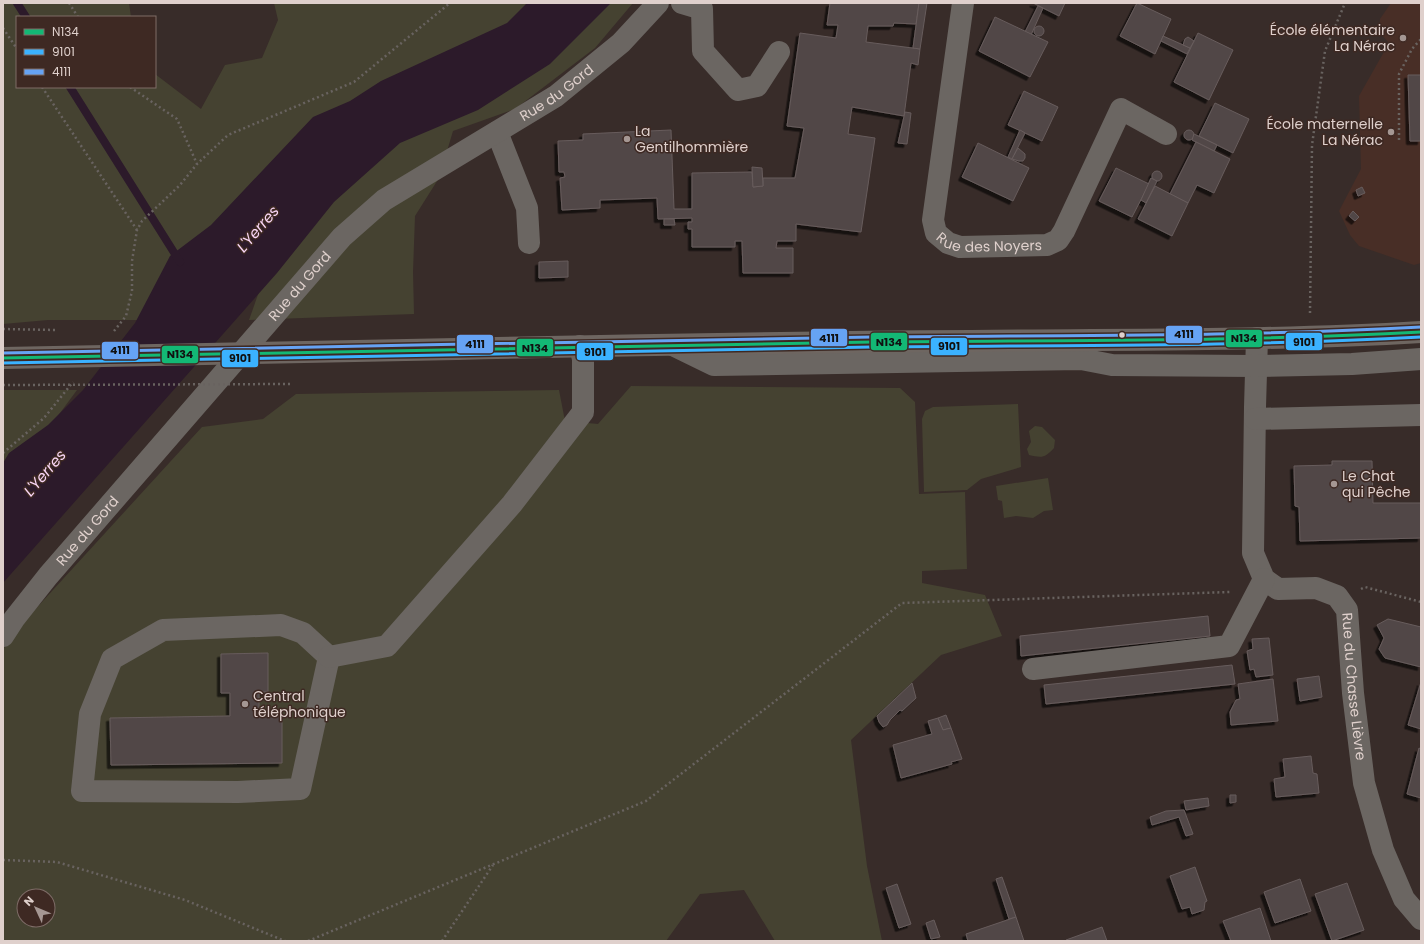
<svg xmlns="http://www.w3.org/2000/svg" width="1424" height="944" viewBox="0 0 1424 944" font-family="Poppins,sans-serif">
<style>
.built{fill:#482e26}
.green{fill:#454231;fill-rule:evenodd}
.water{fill:#2c1a2a}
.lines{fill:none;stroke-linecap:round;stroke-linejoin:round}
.stream{stroke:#2c1a2a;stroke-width:8}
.building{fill:#514747;stroke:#675c5c;filter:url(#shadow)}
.path{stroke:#696360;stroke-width:2.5;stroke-dasharray:2 3;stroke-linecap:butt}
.minor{stroke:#6b6662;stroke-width:22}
.major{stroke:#6e6661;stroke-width:22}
.path-bridge{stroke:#696360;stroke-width:2.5;stroke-dasharray:2 3;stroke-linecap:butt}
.major-bridge{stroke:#6e6661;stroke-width:22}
.bus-1-casing{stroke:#3e2923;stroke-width:6}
.bus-2-casing{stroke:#3e2923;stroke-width:6}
.bus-3-casing{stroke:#3e2923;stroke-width:6}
.bus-1{stroke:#13b875;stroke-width:3}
.bus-2{stroke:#3bb2ff;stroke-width:3}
.bus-3{stroke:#66a3f4;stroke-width:3}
.poi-dot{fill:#a59793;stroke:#3e2923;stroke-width:1.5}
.bus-dot{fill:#dfd0cc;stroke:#3e2923;stroke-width:1.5}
.labels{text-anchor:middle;stroke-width:3;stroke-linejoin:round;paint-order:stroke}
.poi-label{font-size:14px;fill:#dfd0cc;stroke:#3e2923;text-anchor:start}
.street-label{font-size:14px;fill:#dfd0cc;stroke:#3e2923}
.water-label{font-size:15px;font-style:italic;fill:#fad7f7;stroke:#3e2923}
.line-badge{stroke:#3e2923;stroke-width:1.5}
.pale-badge-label{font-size:11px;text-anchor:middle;font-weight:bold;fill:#111}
</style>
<defs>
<filter id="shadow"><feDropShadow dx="-3.5" dy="3.5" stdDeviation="0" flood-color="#0009"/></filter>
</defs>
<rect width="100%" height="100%" fill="#382c29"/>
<!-- built -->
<polygon class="built" points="1391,3 1421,3 1421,263 1414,265 1359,246 1350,235 1339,211 1361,169 1359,96 1389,43 1380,33 1380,19"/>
<!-- green -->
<g class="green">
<polygon points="3,3 129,3 131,17 17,17 17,87 155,87 155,74 201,109 225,65 262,58 278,20 274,3 550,3 151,320 48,320 3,324"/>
<polygon points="583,3 633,3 595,48 515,109 453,131 439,178 415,216 413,272 414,314 249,320 272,255 340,176"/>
<path d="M631 386 900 388 915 402 919 494 965 492 967 569 922 571V583L985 595 1002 636 941 655 851 740 867 866 882 941H775L744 890 700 894 666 941H3V650L10 637 202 427 263 419 296 394 559 390 565 421 598 424ZM24 896H48V920H24Z"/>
<polygon points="3,390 77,390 3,490"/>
<polygon points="1018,404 1021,467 981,479 967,490 924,492 922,419 925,411 933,407"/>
<path d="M1035 426 1042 427 1055 440 1054 448C1045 458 1042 458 1029 455L1027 449 1031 442 1029 431Z"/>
<polygon points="1048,478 1053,510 1044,511 1033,518 1016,516 1004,518 1002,501 998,500 996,486"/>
</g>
<!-- water -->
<polygon class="water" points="527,3 611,3 550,64 478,110 400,143 334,202 277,273 3,583 3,463 9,453 48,425 83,390 135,323 170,256 211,225 313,117 350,101 381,81 507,23"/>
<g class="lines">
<!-- stream -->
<g class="stream">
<polyline points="17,3 26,17"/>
<polyline points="70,87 180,262"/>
</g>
</g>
<!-- building -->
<g class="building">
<polygon points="830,3 919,3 916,24 894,23 893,26 868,26 866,42 920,49 918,65 911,63 904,116 852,107 848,134 875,138 861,232 796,224 796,241 777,241 776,248 793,248 793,273 743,273 742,241 735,241 735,247 692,247 692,229 688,229 688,222 692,222 692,218 658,219 657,198 600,200 600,208 562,210 560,178 565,177 564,172 559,172 558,141 583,140 583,134 671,130 674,209 692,209 692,173 752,172 753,187 763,186 763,178 795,178 804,128 787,126 800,33 836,38 838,25 827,25"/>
<polygon points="919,3 927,3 920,49 913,48"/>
<polygon points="1033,3 1065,3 1059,16"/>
<polygon points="1137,3 1171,19 1155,54 1120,36"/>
<polygon points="1038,6 1043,8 1031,35 1025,32"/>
<polygon points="995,17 1048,42 1030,77 979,51"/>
<circle cx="1039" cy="31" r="5"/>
<polygon points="1198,33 1233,50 1209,100 1174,82"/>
<polygon points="1163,36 1190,48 1187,54 1161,41"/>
<polygon points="1188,37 1194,41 1190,48 1183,45 1185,39"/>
<polygon points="1408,75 1421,75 1421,141 1410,141"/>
<polygon points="1024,91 1058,107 1042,141 1008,125"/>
<polygon points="1215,103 1249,119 1233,153 1199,136"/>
<polygon points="905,112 911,113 907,144 898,143"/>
<polygon points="1020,130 1025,133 1012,159 1008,157"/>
<circle cx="1189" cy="135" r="5"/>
<polygon points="1194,134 1217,145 1214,151 1192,140"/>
<polygon points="1196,142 1230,159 1214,193 1197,185 1188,203 1170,194"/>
<polygon points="978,143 1029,168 1013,201 962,177"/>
<polygon points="1018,148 1025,154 1025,158 1023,161 1019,161 1012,159"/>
<polygon points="752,167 762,168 763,186 753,187"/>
<polygon points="1116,168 1149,184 1132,217 1099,201"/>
<circle cx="1157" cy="176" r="5"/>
<polygon points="1151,178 1157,181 1146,203 1141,200"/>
<polygon points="1155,186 1188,203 1172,236 1138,219"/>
<polygon points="1362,187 1365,193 1358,196 1356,190"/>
<polygon points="1353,211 1359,217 1355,221 1349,216"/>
<polygon points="664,219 674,219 675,225 664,225"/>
<polygon points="568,261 568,277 539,278 539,262"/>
<polygon points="1332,461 1372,461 1373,503 1421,503 1421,538 1300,541 1299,507 1295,506 1294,466 1332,465"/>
<polygon points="1208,616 1210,636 1021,656 1020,636"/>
<polygon points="1388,619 1421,627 1421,667 1385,658 1379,649 1384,638 1377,625"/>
<polygon points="1269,638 1273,675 1256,677 1254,669 1250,670 1247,651 1253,649 1252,639"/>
<polygon points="268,653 268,692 259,692 259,715 282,715 282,763 111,765 110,718 230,716 230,693 221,693 221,654"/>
<polygon points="1232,665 1235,684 1046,704 1044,685"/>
<polygon points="1319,676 1322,697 1300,701 1297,679"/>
<polygon points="1273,679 1278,721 1231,725 1230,712 1236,700 1240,699 1238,684"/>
<polygon points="1421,682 1421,729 1408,725"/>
<polygon points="912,683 916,698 902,711 900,710 890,720 887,725 883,727 879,722 877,716"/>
<polygon points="946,715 951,728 943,730 938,718"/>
<polygon points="938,718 943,730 951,728 962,759 951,762 952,764 901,778 893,745 932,734 928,721"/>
<polygon points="1419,748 1421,749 1421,798 1407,794"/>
<polygon points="1311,756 1313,773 1317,774 1319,793 1276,797 1274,779 1285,777 1283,759"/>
<polygon points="1230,795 1236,795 1236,802 1230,803"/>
<polygon points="1208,798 1209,806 1186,810 1184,801"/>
<polygon points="1184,810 1193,834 1186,836 1179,817 1152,825 1150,817 1166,811"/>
<polygon points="1195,867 1207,901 1205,902 1204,910 1192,914 1190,907 1182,909 1170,876"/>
<polygon points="1002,877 1016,917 1009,919 996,879"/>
<polygon points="1300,879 1311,911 1275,923 1264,892"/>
<polygon points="1347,883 1364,930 1332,941 1315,894"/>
<polygon points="897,884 911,924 899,928 886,888"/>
<polygon points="1260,908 1271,941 1231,941 1223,921"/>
<polygon points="1016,917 1024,941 968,941 966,934"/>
<polygon points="934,920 940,937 931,939 926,923"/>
<polygon points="1102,927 1107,941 1066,941 1066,940"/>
</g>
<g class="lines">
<!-- path -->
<g class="path">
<polyline points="69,3 78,17"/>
<polyline points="3,28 17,49"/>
<polyline points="42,87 137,230"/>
<polyline points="130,87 177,119 197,164"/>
<polyline points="1399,140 1399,74 1412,49 1421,39"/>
<polyline points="1310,313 1312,145 1325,51 1345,3"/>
<polyline points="114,331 126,316 132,291 132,261 137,230 142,221 180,185 197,164 228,135 354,82 450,3"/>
<polyline points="3,453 44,418 73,382"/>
<polyline points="1361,589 1365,587 1421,602"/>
<polyline points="3,860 57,862 185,900 285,941"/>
<polyline points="308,941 646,801 902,603 1230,592"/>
<polyline points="442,941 493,865"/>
</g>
<!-- minor -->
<g class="minor">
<polyline points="682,3 702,9 703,51 738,90 757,86 779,52"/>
<path id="s1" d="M963 3 933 220 936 233 948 243 960 247 1047 245 1058 240 1064 231 1121 109 1166 134"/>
<polyline points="497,132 527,208 529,243"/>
<path id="s2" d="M1257 338 1255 407 1253 553 1264 579 1278 589 1316 588 1337 596 1347 610 1353 693 1364 783 1383 850 1404 899 1421 919"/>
<polyline points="673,345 714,365 1081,359 1112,365 1256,366 1352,364 1421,359"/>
<polyline points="1255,419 1421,415"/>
<polygon points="281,625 303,633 329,657 300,789 238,792 82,791 90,714 112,659 163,630"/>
<path id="s3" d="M3 636 14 619 48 576 342 237 384 200 556 96 621 43 658 3"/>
<polyline points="329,657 387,646 512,504 583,412 583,359 580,346"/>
<polyline points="1033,669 1229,646 1264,579"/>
</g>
<!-- major -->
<path class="major" d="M457 349C628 345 800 342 971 341 1121 339 1271 341 1421 332"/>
<!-- path-bridge -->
<g class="path-bridge">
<polyline points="3,329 55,330"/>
<polyline points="3,385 291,384"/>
</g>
<!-- major-bridge -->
<polyline class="major-bridge" points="3,358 457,349"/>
<!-- bus-1 casing -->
<g class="bus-1-casing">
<path id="bus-1" d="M3 358C293 352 583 347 872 342 1055 340 1238 342 1421 332"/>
</g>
<!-- bus-2 casing -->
<g class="bus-2-casing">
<path id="bus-2" d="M3 363C293 357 583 352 872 347 1055 345 1238 347 1421 337"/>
</g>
<!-- bus-3 casing -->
<g class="bus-3-casing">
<path id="bus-3" d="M3 353C293 347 582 342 872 337 1055 335 1238 337 1421 327"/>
</g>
<!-- bus-1 -->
<use href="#bus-1" class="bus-1"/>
<!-- bus-2 -->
<use href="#bus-2" class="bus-2"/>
<!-- bus-3 -->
<use href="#bus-3" class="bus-3"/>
</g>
<!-- markers -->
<g class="poi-dot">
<circle cx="1403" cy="38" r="4"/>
<circle cx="1391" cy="132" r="4"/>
<circle cx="627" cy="139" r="4"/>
<circle cx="1334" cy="484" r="4"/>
<circle cx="245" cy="704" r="4"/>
</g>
<circle class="bus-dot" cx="1122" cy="335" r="3.5"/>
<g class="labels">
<!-- poi labels -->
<g class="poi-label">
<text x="1395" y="35" text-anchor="end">École élémentaire<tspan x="1395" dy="16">La Nérac</tspan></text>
<text x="1383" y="129" text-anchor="end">École maternelle<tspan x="1383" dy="16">La Nérac</tspan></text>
<text x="635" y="136">La<tspan x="635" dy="16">Gentilhommière</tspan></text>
<text x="1342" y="481">Le Chat<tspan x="1342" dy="16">qui Pêche</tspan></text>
<text x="253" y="701">Central<tspan x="253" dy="16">téléphonique</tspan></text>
</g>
<!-- street labels -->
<g class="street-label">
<text dy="5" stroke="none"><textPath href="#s3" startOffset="783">Rue du Gord</textPath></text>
<text dy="5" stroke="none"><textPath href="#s1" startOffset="289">Rue des Noyers</textPath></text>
<text dy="5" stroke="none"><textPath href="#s3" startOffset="459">Rue du Gord</textPath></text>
<text dy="5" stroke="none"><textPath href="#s3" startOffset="135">Rue du Gord</textPath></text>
<text dy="5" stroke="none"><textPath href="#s2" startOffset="415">Rue du Chasse Lièvre</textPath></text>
</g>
<!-- water labels -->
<g class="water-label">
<text transform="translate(258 229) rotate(-49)" y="5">L'Yerres</text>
<text transform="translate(45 473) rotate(-49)" y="5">L'Yerres</text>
</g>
</g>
<g class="line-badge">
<rect x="1165" y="325" width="38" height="19" rx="4" fill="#66a3f4"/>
<rect x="810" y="328" width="38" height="19" rx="4" fill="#66a3f4"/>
<rect x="1225" y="329" width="38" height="19" rx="4" fill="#13b875"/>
<rect x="1285" y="332" width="38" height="19" rx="4" fill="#3bb2ff"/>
<rect x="870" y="332" width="38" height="19" rx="4" fill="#13b875"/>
<rect x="456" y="334" width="38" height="20" rx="4" fill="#66a3f4"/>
<rect x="930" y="337" width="38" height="19" rx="4" fill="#3bb2ff"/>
<rect x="516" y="338" width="38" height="19" rx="4" fill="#13b875"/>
<rect x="101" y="341" width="38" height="19" rx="4" fill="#66a3f4"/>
<rect x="576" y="342" width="38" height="19" rx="4" fill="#3bb2ff"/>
<rect x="161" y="345" width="38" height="19" rx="4" fill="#13b875"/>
<rect x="221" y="349" width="38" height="19" rx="4" fill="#3bb2ff"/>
</g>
<g class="pale-badge-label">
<text x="1184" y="338">4111</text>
<text x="829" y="342">4111</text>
<text x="1244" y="342">N134</text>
<text x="1304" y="346">9101</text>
<text x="889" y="346">N134</text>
<text x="475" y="348">4111</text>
<text x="949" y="350">9101</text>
<text x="535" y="352">N134</text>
<text x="120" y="354">4111</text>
<text x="595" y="356">9101</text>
<text x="180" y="358">N134</text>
<text x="240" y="362">9101</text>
</g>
<!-- border -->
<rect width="1424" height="944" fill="none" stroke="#dfd0cc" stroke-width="8"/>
<!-- legend -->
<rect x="16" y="16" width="140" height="72" fill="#3e2923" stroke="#7e6c67"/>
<rect x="24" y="29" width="20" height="6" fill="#13b875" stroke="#7e6c67"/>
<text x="52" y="36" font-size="12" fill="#dfd0cc">N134</text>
<rect x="24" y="49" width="20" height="6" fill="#3bb2ff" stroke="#7e6c67"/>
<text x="52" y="56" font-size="12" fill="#dfd0cc">9101</text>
<rect x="24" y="69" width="20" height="6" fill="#66a3f4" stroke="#7e6c67"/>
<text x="52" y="76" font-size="12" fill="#dfd0cc">4111</text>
<!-- north arrow -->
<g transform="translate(36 908) rotate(314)"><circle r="19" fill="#3e2923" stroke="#7e6c67"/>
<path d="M0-3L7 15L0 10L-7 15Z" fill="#a59793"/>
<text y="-6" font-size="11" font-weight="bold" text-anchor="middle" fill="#dfd0cc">N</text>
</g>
</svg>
